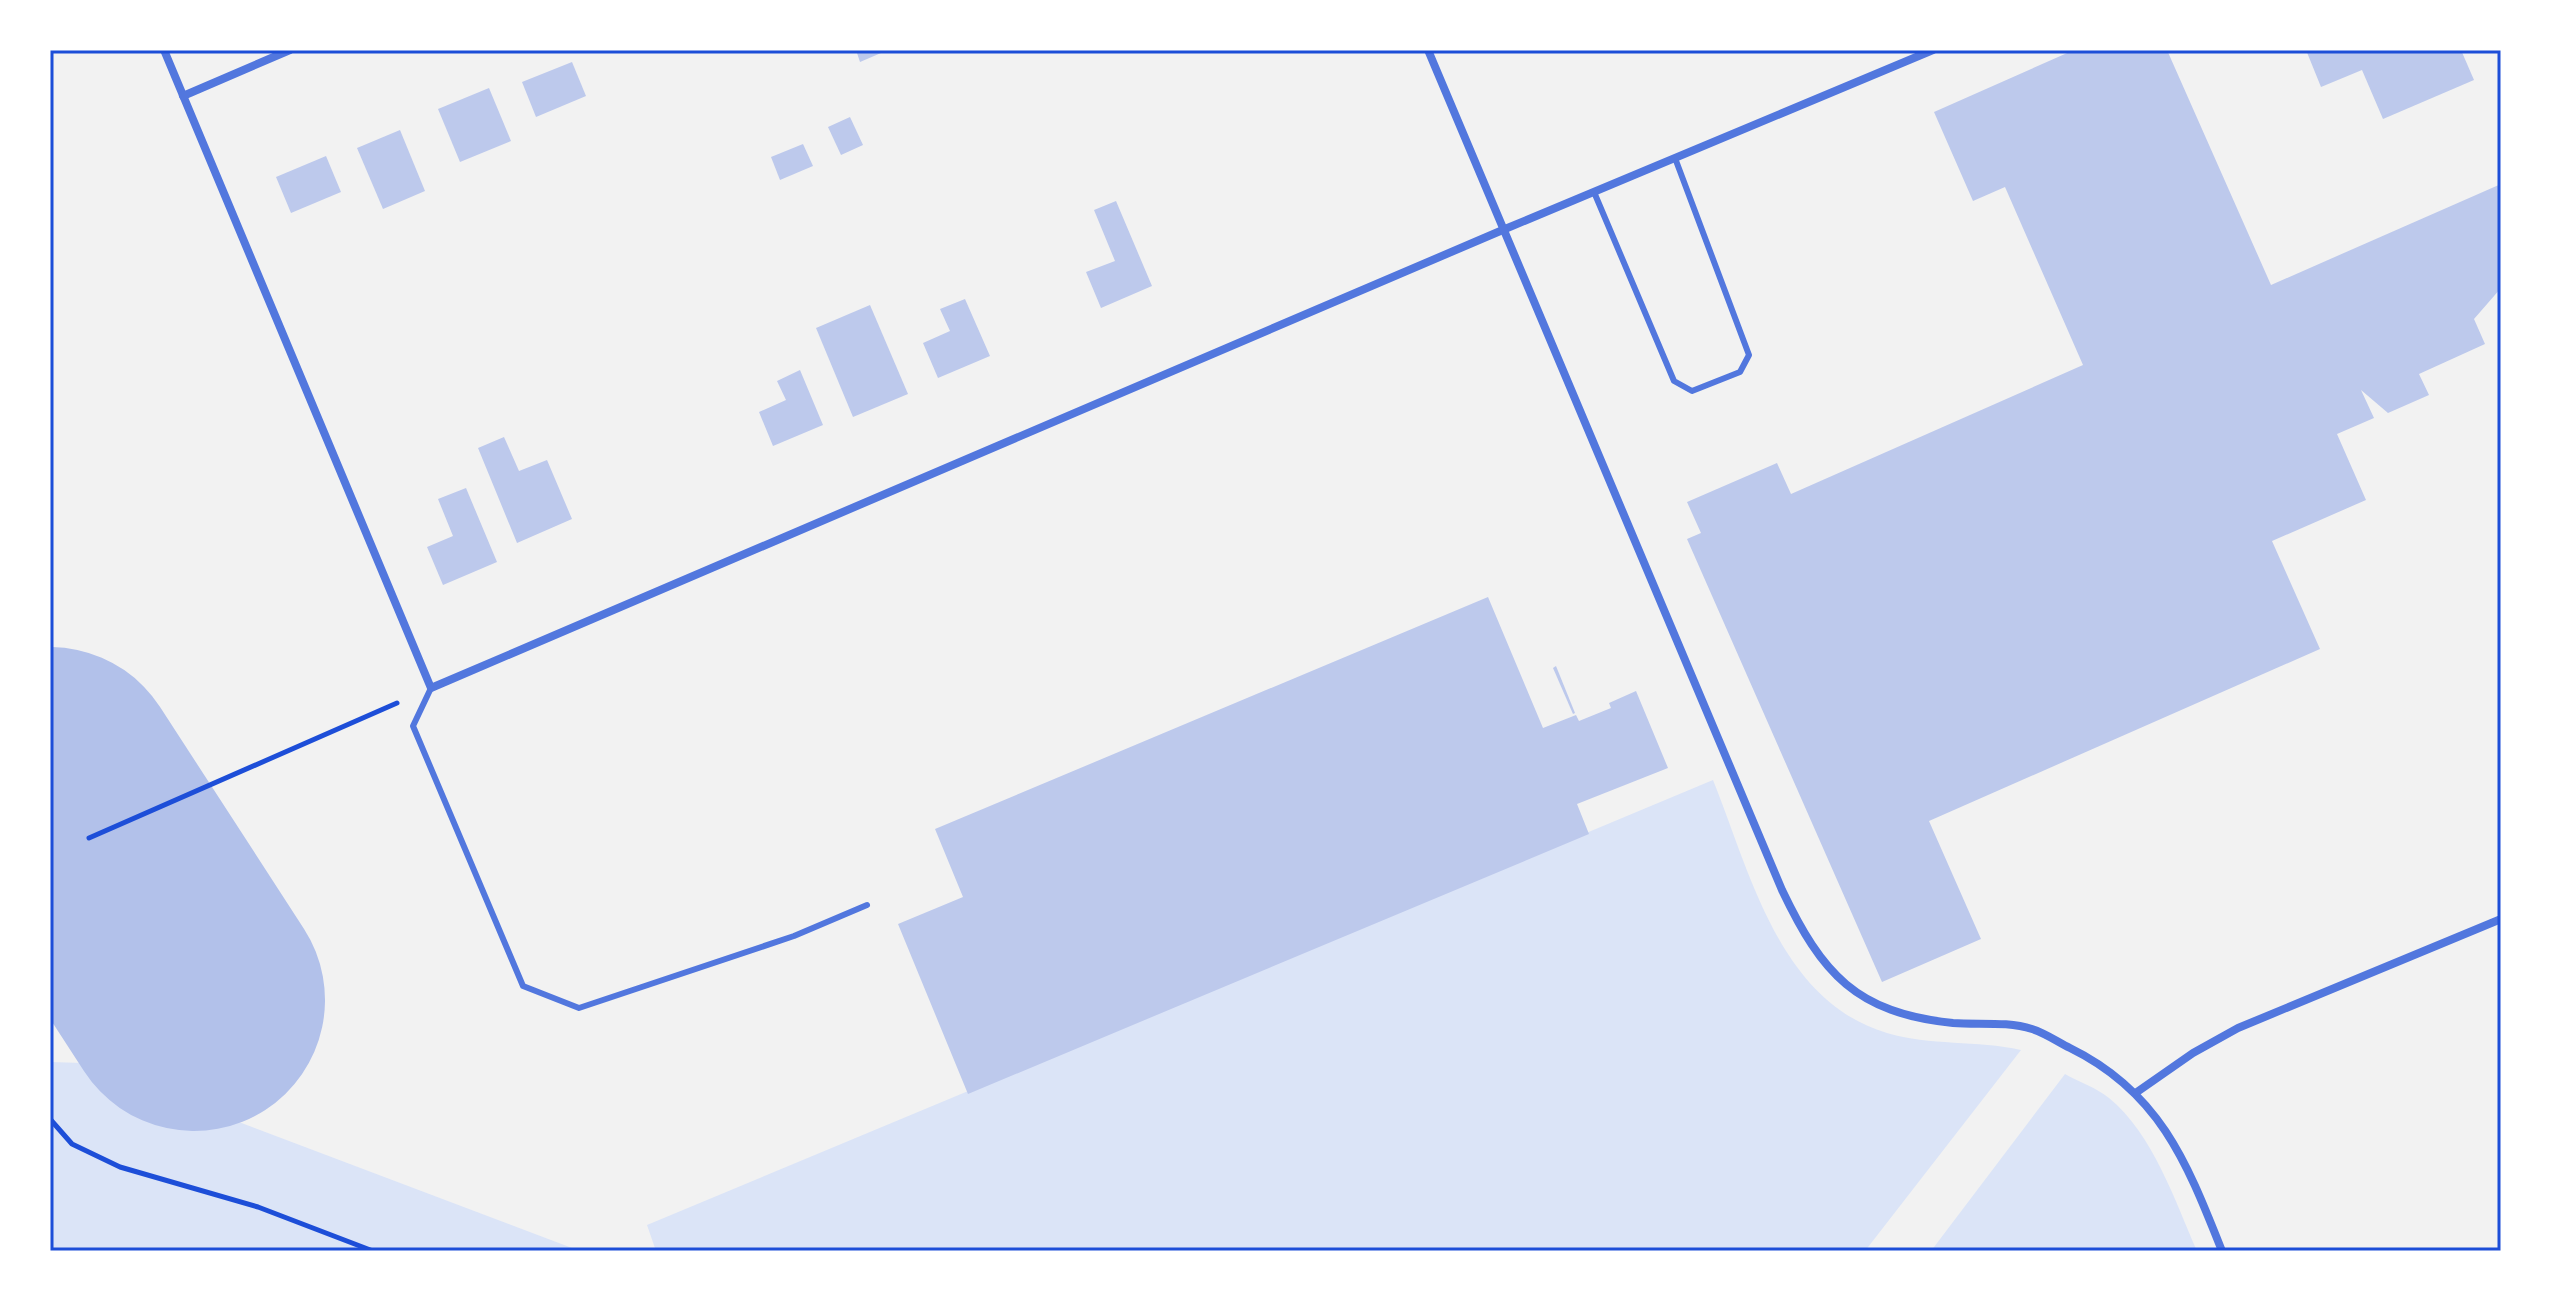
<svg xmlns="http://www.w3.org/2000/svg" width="2551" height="1301" viewBox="0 0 2551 1301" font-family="Merriweather,serif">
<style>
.green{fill:#dbe4f7}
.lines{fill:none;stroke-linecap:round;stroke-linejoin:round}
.runway{stroke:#b2c1ea;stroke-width:262}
.building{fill:#bdc9ec}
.path{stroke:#1d4ed8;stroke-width:5}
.service{stroke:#5277de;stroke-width:6}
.minor{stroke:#5277de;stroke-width:8}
.neatline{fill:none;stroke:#1d4ed8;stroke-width:3}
</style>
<rect width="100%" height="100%" fill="#f2f2f2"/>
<!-- green -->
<g class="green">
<path d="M1713 780C1750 872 1779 1001 1887 1033 1930 1046 1977 1040 2021 1050L1865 1251H656L647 1225Z"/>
<polygon points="50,1062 83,1063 580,1251 50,1251"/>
<path d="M2065 1074C2079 1082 2097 1088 2109 1098 2153 1134 2175 1201 2197 1251H1931Z"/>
</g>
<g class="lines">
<!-- runway -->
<polyline class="runway" points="50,778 194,1000"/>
</g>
<!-- building -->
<g class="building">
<polygon points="856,50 888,50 860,62"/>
<polygon points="2074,50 2167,50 2271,285 2501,184 2501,288 2474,319 2485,344 2419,374 2429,395 2388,413 2361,390 2374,418 2337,434 2366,500 2272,541 2320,649 1929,821 1981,939 1882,982 1687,539 1701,533 1687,502 1777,463 1791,494 2083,365 2005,187 1973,201 1934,112"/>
<polygon points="2306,50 2461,50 2474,80 2383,119 2362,70 2321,87"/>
<polygon points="572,62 586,96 536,117 522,82"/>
<polygon points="489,88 511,141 460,162 438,109"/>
<polygon points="850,117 863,145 841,155 828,127"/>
<polygon points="400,130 425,191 383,209 357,148"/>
<polygon points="803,144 813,166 780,180 771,157"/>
<polygon points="326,156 341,192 291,213 276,177"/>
<polygon points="1116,201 1152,286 1101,308 1086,272 1115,261 1094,210"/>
<polygon points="965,299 990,356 938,378 923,343 950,331 940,309"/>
<polygon points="870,305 908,394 853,417 816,328"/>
<polygon points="800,370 823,425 773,446 759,412 786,400 777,381"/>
<polygon points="504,437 519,471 547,460 572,519 517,543 478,448"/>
<polygon points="466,488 497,562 443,585 427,547 453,536 438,499"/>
<polygon points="1488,597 1543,728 1576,715 1579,721 1611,708 1609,703 1636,691 1668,768 1577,804 1589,834 968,1094 898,924 963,897 935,829"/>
<polygon points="1556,666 1575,713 1573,714 1553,668"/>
</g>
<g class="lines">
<!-- path -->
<g class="path">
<polyline points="89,838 397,703"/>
<polyline points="50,1119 72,1144 120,1167 258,1207 373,1251"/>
</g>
<!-- service -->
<g class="service">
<polyline points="1594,192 1674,381 1692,391 1740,372 1749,355 1675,158"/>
<polyline points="431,688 413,726 523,986 579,1008 794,936 867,905"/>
</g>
<!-- minor -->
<g class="minor">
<polyline points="164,50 431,688 1505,229 1933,50"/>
<path d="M1428 50 1782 890C1822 974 1856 1013 1953 1023 1978 1025 2007 1021 2032 1029 2045 1033 2058 1042 2070 1048 2160 1092 2187 1163 2222 1251"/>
<polyline points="183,96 290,50"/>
<polyline points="2137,1092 2193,1053 2238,1028 2501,919"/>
</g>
</g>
<!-- border -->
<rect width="2551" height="1301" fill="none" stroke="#ffffff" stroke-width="104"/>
<rect x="52" y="52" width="2447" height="1197" class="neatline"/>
</svg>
